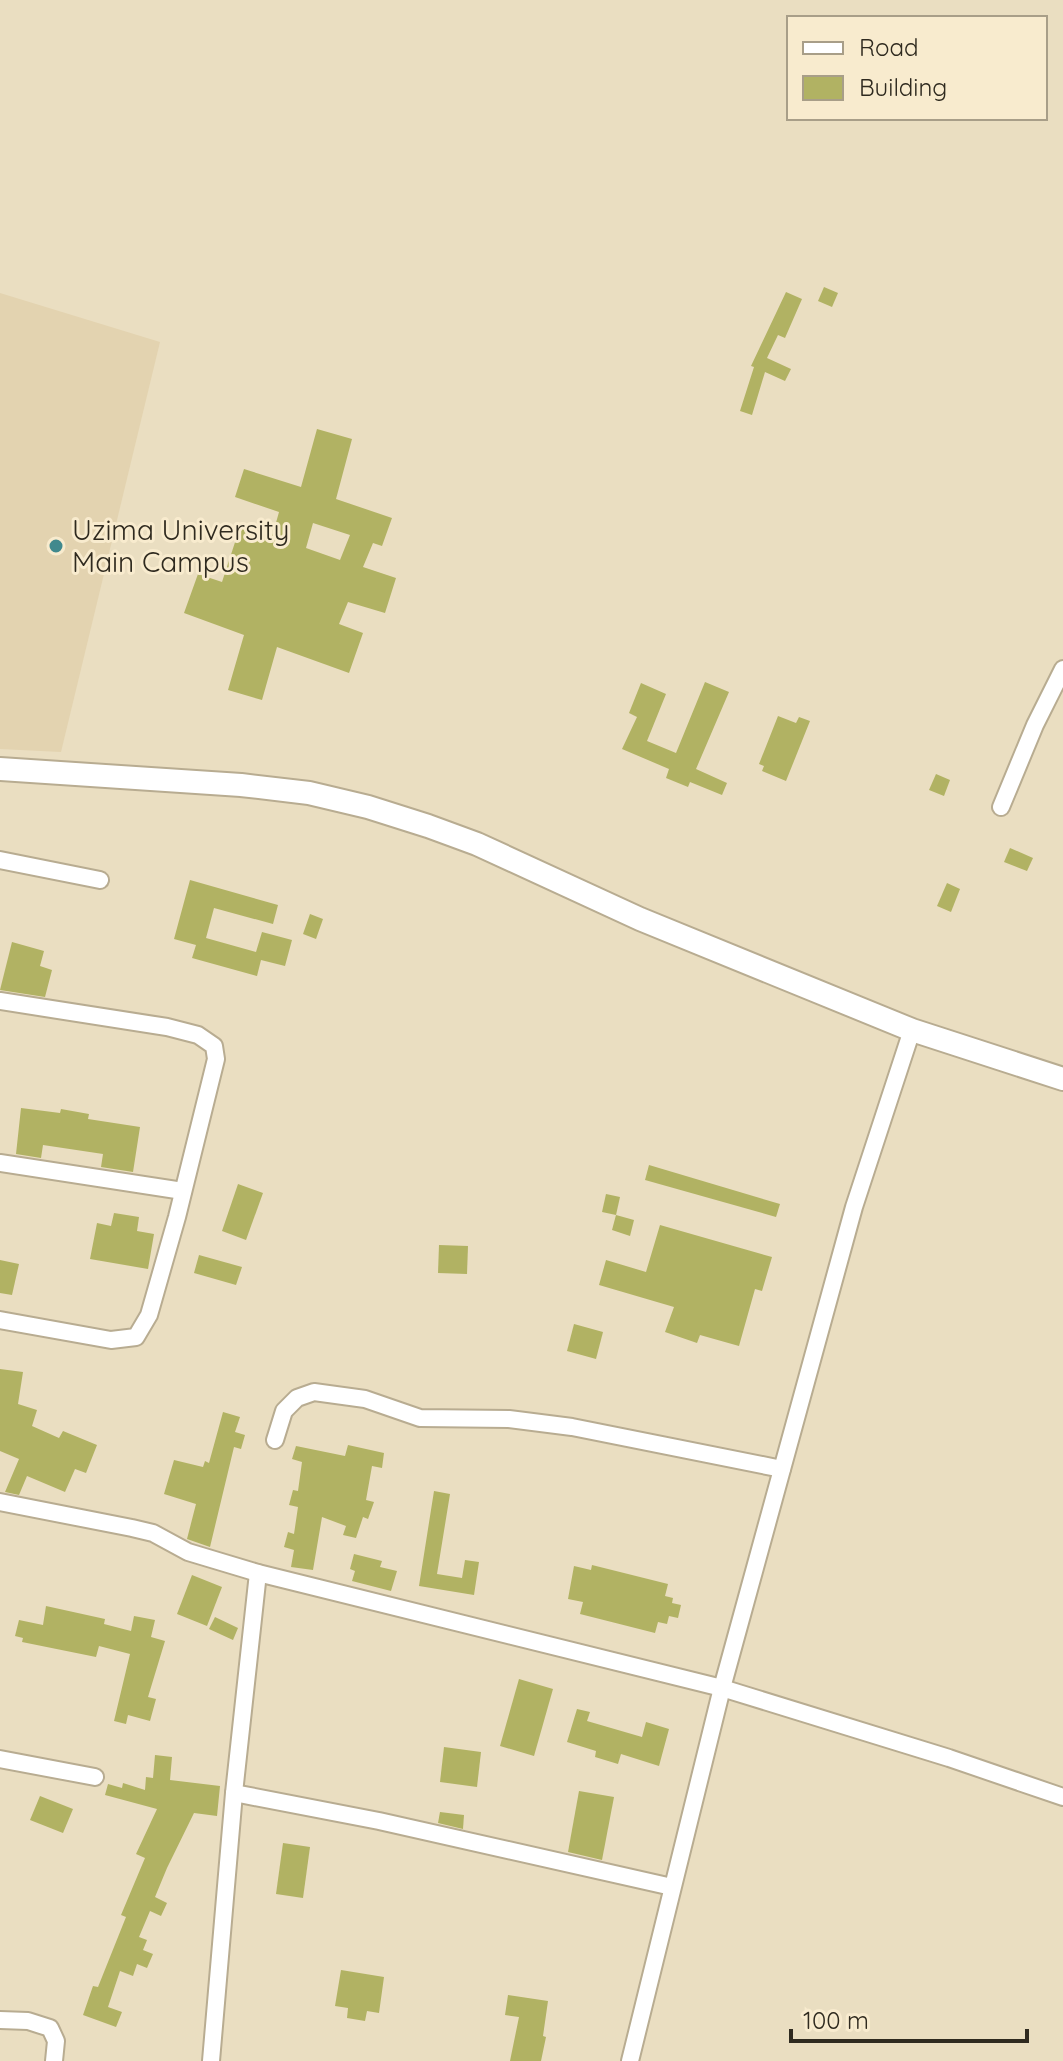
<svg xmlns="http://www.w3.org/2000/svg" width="1063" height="2061" viewBox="0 0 1063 2061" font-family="Quicksand,sans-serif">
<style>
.built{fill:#e3d3b0}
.building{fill:#b1b263;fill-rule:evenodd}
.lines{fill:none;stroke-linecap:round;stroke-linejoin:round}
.minor-casing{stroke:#b8ac91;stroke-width:20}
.major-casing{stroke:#b8ac91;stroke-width:26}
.minor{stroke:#fff;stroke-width:16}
.major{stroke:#fff;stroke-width:22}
.poi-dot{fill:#41898d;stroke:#f8ebce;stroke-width:3}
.labels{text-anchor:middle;stroke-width:6;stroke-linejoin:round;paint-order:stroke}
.poi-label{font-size:28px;fill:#2f2a1f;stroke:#f8ebce;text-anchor:start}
</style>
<rect width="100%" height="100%" fill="#eadec1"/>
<!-- built -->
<polygon class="built" points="0,293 160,342 61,752 0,749"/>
<!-- building -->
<g class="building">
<polygon points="824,287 838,293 832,307 818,301"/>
<polygon points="786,292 802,299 785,338 778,335 767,358 791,369 785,381 765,372 752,415 740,411 754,367 751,366"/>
<path d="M317 429 352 439 336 499 392 518 382 546 373 543 363 567 396 578 385 613 348 602 339 624 363 633 349 673 277 647 262 700 228 690 244 635 184 613 198 574 222 582 240 527 272 537 279 512 235 497 244 469 301 487ZM313 523 350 535 340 560 306 548Z"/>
<polygon points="705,682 729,692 696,769 727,783 722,795 690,782 688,787 666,778 669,769 622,749 637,717 629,713 641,683 666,694 647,741 676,753"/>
<polygon points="778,716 796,723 799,717 810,721 786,781 762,771 764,766 759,764"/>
<polygon points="936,774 950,780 944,796 929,790"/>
<polygon points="1010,848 1033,858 1027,871 1004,862"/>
<polygon points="190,880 278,905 273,924 214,908 206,938 256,952 262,932 292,940 285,966 261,960 257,976 192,958 196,945 174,939"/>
<polygon points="947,883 960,889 951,912 937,906"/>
<polygon points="310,914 323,919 316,939 303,934"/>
<polygon points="12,942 44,951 40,966 52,970 45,997 0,990"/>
<polygon points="21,1108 60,1113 61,1109 89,1114 88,1119 140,1127 133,1172 101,1167 103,1154 43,1145 41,1158 16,1154"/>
<polygon points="649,1165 780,1204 776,1217 645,1180"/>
<polygon points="238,1184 263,1193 246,1240 222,1231"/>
<polygon points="606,1194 620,1197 616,1215 602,1212"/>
<polygon points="114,1213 139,1217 137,1231 154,1234 148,1269 90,1259 97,1223 111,1226"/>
<polygon points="616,1215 634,1220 630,1236 612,1230"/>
<polygon points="660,1225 772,1257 762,1291 755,1289 739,1346 700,1335 697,1343 665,1332 674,1307 599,1285 606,1260 646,1272"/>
<polygon points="439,1245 468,1246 467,1274 438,1273"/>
<polygon points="199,1255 242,1267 236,1285 194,1273"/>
<polygon points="0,1260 19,1264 12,1295 0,1293"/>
<polygon points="574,1324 603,1332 596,1359 567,1351"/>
<polygon points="0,1369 23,1372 18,1404 37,1410 32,1426 59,1438 63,1431 97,1445 86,1473 75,1469 65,1492 27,1476 19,1495 5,1492 19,1459 0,1451"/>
<polygon points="223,1412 240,1417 235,1432 245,1435 241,1449 234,1447 210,1547 187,1539 196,1504 164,1494 174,1460 203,1467 205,1461 209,1463"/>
<polygon points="348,1445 384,1453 382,1468 372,1466 366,1500 374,1502 368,1519 363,1517 356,1538 343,1535 346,1526 322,1517 313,1570 291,1567 294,1550 284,1547 288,1532 294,1534 298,1507 289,1505 293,1490 298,1491 302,1462 292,1459 296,1446 345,1456"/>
<polygon points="434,1491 450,1494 437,1574 462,1578 465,1560 479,1562 474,1595 419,1586"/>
<polygon points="354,1554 382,1561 380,1567 397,1571 391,1591 352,1581 355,1571 350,1569"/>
<polygon points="592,1565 668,1584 665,1596 673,1598 672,1603 681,1605 678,1618 669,1616 667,1624 658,1622 655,1633 580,1614 583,1602 568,1599 574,1566 591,1570"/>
<polygon points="192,1575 222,1587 207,1626 177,1614"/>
<polygon points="46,1606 105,1619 104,1624 131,1631 134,1616 155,1620 151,1637 165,1641 148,1697 156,1699 150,1721 128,1715 126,1724 114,1721 130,1654 99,1646 96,1657 22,1642 23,1638 15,1636 19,1620 43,1625"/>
<polygon points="215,1617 238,1628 233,1640 209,1629"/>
<polygon points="519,1679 553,1689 534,1756 500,1746"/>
<polygon points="577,1709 590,1712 587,1721 642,1737 646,1722 669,1729 659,1766 621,1754 618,1764 595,1757 596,1751 567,1742"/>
<polygon points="444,1747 481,1752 477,1787 440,1782"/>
<polygon points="155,1755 172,1757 170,1780 220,1786 217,1816 194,1813 167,1868 155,1897 167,1903 161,1916 150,1911 139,1937 147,1940 143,1950 153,1954 147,1968 137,1964 133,1976 120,1971 108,2007 122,2012 116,2027 83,2015 93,1986 98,1987 126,1917 121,1915 145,1858 136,1854 157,1809 105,1795 108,1784 122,1788 123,1783 145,1790 146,1777 153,1778"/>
<polygon points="579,1791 614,1797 602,1860 568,1852"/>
<polygon points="40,1796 73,1809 63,1833 30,1820"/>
<polygon points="440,1812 464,1815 463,1829 438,1823"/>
<polygon points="283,1843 310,1847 303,1898 276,1894"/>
<polygon points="341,1970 384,1977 379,2013 367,2011 365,2021 347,2018 348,2008 335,2006"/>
<polygon points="508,1995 548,2001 543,2036 546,2037 541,2061 510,2061 519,2017 505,2015"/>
</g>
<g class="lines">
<!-- minor casing -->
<g class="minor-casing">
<g id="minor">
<polyline points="1001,807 1035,725 1063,669"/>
<polyline points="0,860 100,880"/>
<polyline points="0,1001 167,1027 198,1035 214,1046 216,1059 177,1217 149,1315 136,1337 111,1340 0,1320"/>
<polyline points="0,1163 183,1191"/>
<polyline points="275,1440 284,1411 297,1398 314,1392 365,1399 420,1418 509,1419 572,1427 782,1469"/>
<polyline points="0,1502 132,1528 153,1533 188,1552 258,1573 722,1688 949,1758 1063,1797"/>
<polyline points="0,1759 95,1777"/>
<polyline points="234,1793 379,1821 672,1887"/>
<polyline points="0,2020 28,2021 50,2028 56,2041 54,2061"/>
<polyline points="211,2061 234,1793 258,1573"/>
<polyline points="630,2061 722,1688 854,1207 912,1030"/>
</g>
</g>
<!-- major casing -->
<g class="major-casing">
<polyline id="major" points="0,769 241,785 309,793 368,807 428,826 477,844 640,919 912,1030 1063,1079"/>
</g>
<!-- minor -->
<use href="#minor" class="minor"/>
<!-- major -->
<use href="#major" class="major"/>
</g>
<!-- markers -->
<circle class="poi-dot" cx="56" cy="546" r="8"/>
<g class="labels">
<!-- poi labels -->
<g class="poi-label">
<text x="72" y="540">Uzima University<tspan x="72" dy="32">Main Campus</tspan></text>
</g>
</g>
<!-- legend -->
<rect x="787" y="16" width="260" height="104" fill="#f8ebce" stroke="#a89e88" stroke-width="2"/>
<rect x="803" y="42" width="40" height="12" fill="#ffffff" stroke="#a89e88" stroke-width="2"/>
<text x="859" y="56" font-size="24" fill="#2f2a1f">Road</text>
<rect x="803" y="76" width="40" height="24" fill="#b1b263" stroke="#a89e88" stroke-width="2"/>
<text x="859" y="96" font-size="24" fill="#2f2a1f">Building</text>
<!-- scale -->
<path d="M791 2029v12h236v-12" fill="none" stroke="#2f2a1f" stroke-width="4"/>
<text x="803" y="2029" font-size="24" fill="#2f2a1f" stroke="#f8ebce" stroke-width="6" paint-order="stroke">100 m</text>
</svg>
